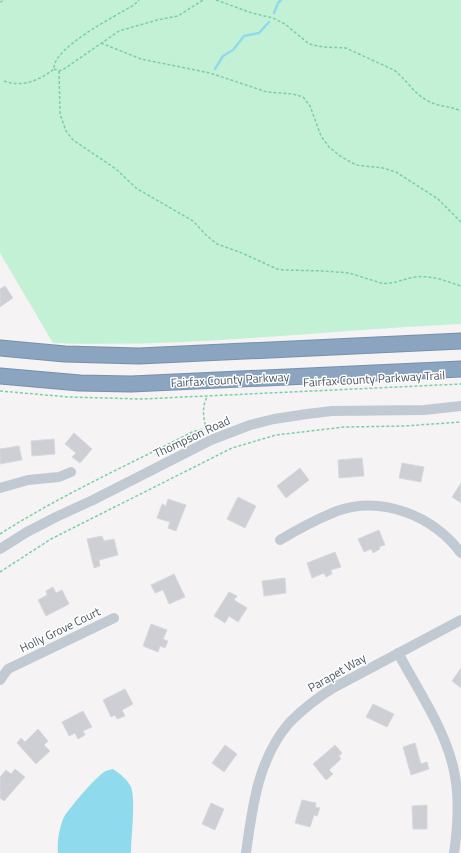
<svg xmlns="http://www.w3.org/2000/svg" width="461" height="853" font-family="'Titillium Web',sans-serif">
	<rect width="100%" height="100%" fill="#f5f3f3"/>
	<!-- green -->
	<path fill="#c3f1d5" d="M0,0H461V324C325,330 189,348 53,343L0,253Z"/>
	<!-- water -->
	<path fill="#90daee" d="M113,769C119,773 128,780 131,787C136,800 131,837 131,853H58C57,842 59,830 63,819C68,809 95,778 104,772C107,770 110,770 113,769Z"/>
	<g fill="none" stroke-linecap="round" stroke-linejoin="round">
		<!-- stream -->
		<g stroke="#90daee" stroke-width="2.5">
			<polyline points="274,13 278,3 281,0"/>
			<polyline points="215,69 223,56 233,50 244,36 259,33 269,22"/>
		</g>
	</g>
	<!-- building -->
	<g fill="#cdcfd5" stroke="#d7d9de">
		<polygon points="5,286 13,298 0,307 0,289"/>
		<polygon points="74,433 92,449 80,463 72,457 76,453 65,444"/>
		<polygon points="54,439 55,454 32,456 31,441"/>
		<polygon points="19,446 22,460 0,464 0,449"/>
		<polygon points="362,458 364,476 339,478 338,460"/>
		<polygon points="402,463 424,467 421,482 399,478"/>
		<polygon points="300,468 309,480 286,498 277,486"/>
		<polygon points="461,483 461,503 452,497"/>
		<polygon points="238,497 256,506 245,528 227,519"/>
		<polygon points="168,499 186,505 176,531 168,528 170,522 157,518 162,504 166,506"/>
		<polygon points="379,530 385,545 379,547 380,549 373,553 371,549 364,552 358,539"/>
		<polygon points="102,536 104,541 114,539 118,555 99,560 100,566 94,568 87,539"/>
		<polygon points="335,552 341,567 331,570 332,574 326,577 324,573 312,578 307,563"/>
		<polygon points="174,574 185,597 169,604 163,590 155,593 151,585"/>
		<polygon points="285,578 286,593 264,596 262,581"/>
		<polygon points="53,587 56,593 62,590 69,604 46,616 38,600 47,595 46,591"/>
		<polygon points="229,592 237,596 234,600 247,608 238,622 229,616 225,623 214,616"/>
		<polygon points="151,624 167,630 163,639 168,641 165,648 160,646 158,652 143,646"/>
		<polygon points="461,668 461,688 452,681"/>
		<polygon points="125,689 133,704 122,710 125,716 117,719 115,715 111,717 103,700"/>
		<polygon points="373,704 394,714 387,727 366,717"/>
		<polygon points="83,711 92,727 83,731 85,735 78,739 75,733 69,736 62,722"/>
		<polygon points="38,729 48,741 44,745 50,751 36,764 17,743 21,738 25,742"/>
		<polygon points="415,743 421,764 427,762 429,769 411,775 403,747"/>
		<polygon points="225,745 237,754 224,772 212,763"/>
		<polygon points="335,745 342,753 339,756 341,759 329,770 333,774 326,780 313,764"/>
		<polygon points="15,769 25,777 4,801 0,798 0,777 6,770 11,774"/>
		<polygon points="302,800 316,803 315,807 320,808 317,816 314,815 310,827 295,823"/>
		<polygon points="211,803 224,809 215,830 202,824"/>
		<polygon points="427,805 427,829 413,829 412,806"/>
	</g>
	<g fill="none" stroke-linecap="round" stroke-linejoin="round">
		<!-- highway casing -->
		<g stroke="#7690ad" stroke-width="17">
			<g id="highway">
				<polyline points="0,348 65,354 139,356 461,341"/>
				<polyline points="0,376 80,383 131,384 461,369"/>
			</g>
		</g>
		<!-- path -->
		<g stroke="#7ad0a6" stroke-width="1.5" stroke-dasharray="3 2" stroke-linecap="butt">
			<path d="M216,0L252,13L273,18L285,24L309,44L323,47L346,48L394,70C407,80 414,94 428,101C439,107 451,106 461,111"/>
			<polyline points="0,2 5,0"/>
			<polyline points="101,43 141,59 210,73 267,92 293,94 303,97 310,106 321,136 329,147 340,156 356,165 383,168 396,172 438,199 461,222"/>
			<polyline points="54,69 59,71 64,69 119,31 157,20 178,16 203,0"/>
			<path d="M59,71L60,114L66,131L73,140L116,169L136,188L193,221L206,235L217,244L242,253L277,269L284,270L324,271L349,273L381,283C392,285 403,279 415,277C431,275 446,281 461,286"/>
			<path d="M4,81C22,88 40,80 54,69C52,48 117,15 134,5L139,0"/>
			<polyline points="0,391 69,397 142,399 461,384"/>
			<path d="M0,534C61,495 128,465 192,432L206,428C203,416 202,407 207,397"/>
			<polyline points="0,572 51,539 232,448 276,435 344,427 404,426 461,422"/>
		</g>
		<!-- minor -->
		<g stroke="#c1cad2" stroke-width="10">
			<polyline points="0,488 28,480 59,477 71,472"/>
			<path d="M280,540C298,529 317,519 337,511C382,495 433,516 461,553"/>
			<polyline points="0,549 27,532 56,517 93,500 211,440 250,425 274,419 307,414 332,411 424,410 461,406"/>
			<path d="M398,653C418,690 446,731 454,771C460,798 458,826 454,853"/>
			<polyline points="0,680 8,669 114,618"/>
			<path d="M246,853C252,808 258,758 290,722C303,709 317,698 333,688L461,620"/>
		</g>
		<!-- highway -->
		<use href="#highway" stroke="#8ba5c1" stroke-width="15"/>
	</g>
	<g text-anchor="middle" stroke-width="3" stroke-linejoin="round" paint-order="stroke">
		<!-- street labels -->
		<g font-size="12" fill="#4a5661" stroke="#fff">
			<text transform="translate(374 379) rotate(-3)" y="4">Fairfax County Parkway Trail</text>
			<text transform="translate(230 380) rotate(-3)" y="4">Fairfax County Parkway</text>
			<text transform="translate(192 437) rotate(-25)" y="4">Thompson Road</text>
			<text transform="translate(60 630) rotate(-26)" y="4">Holly Grove Court</text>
			<text transform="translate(337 673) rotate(-30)" y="4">Parapet Way</text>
		</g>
	</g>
</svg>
